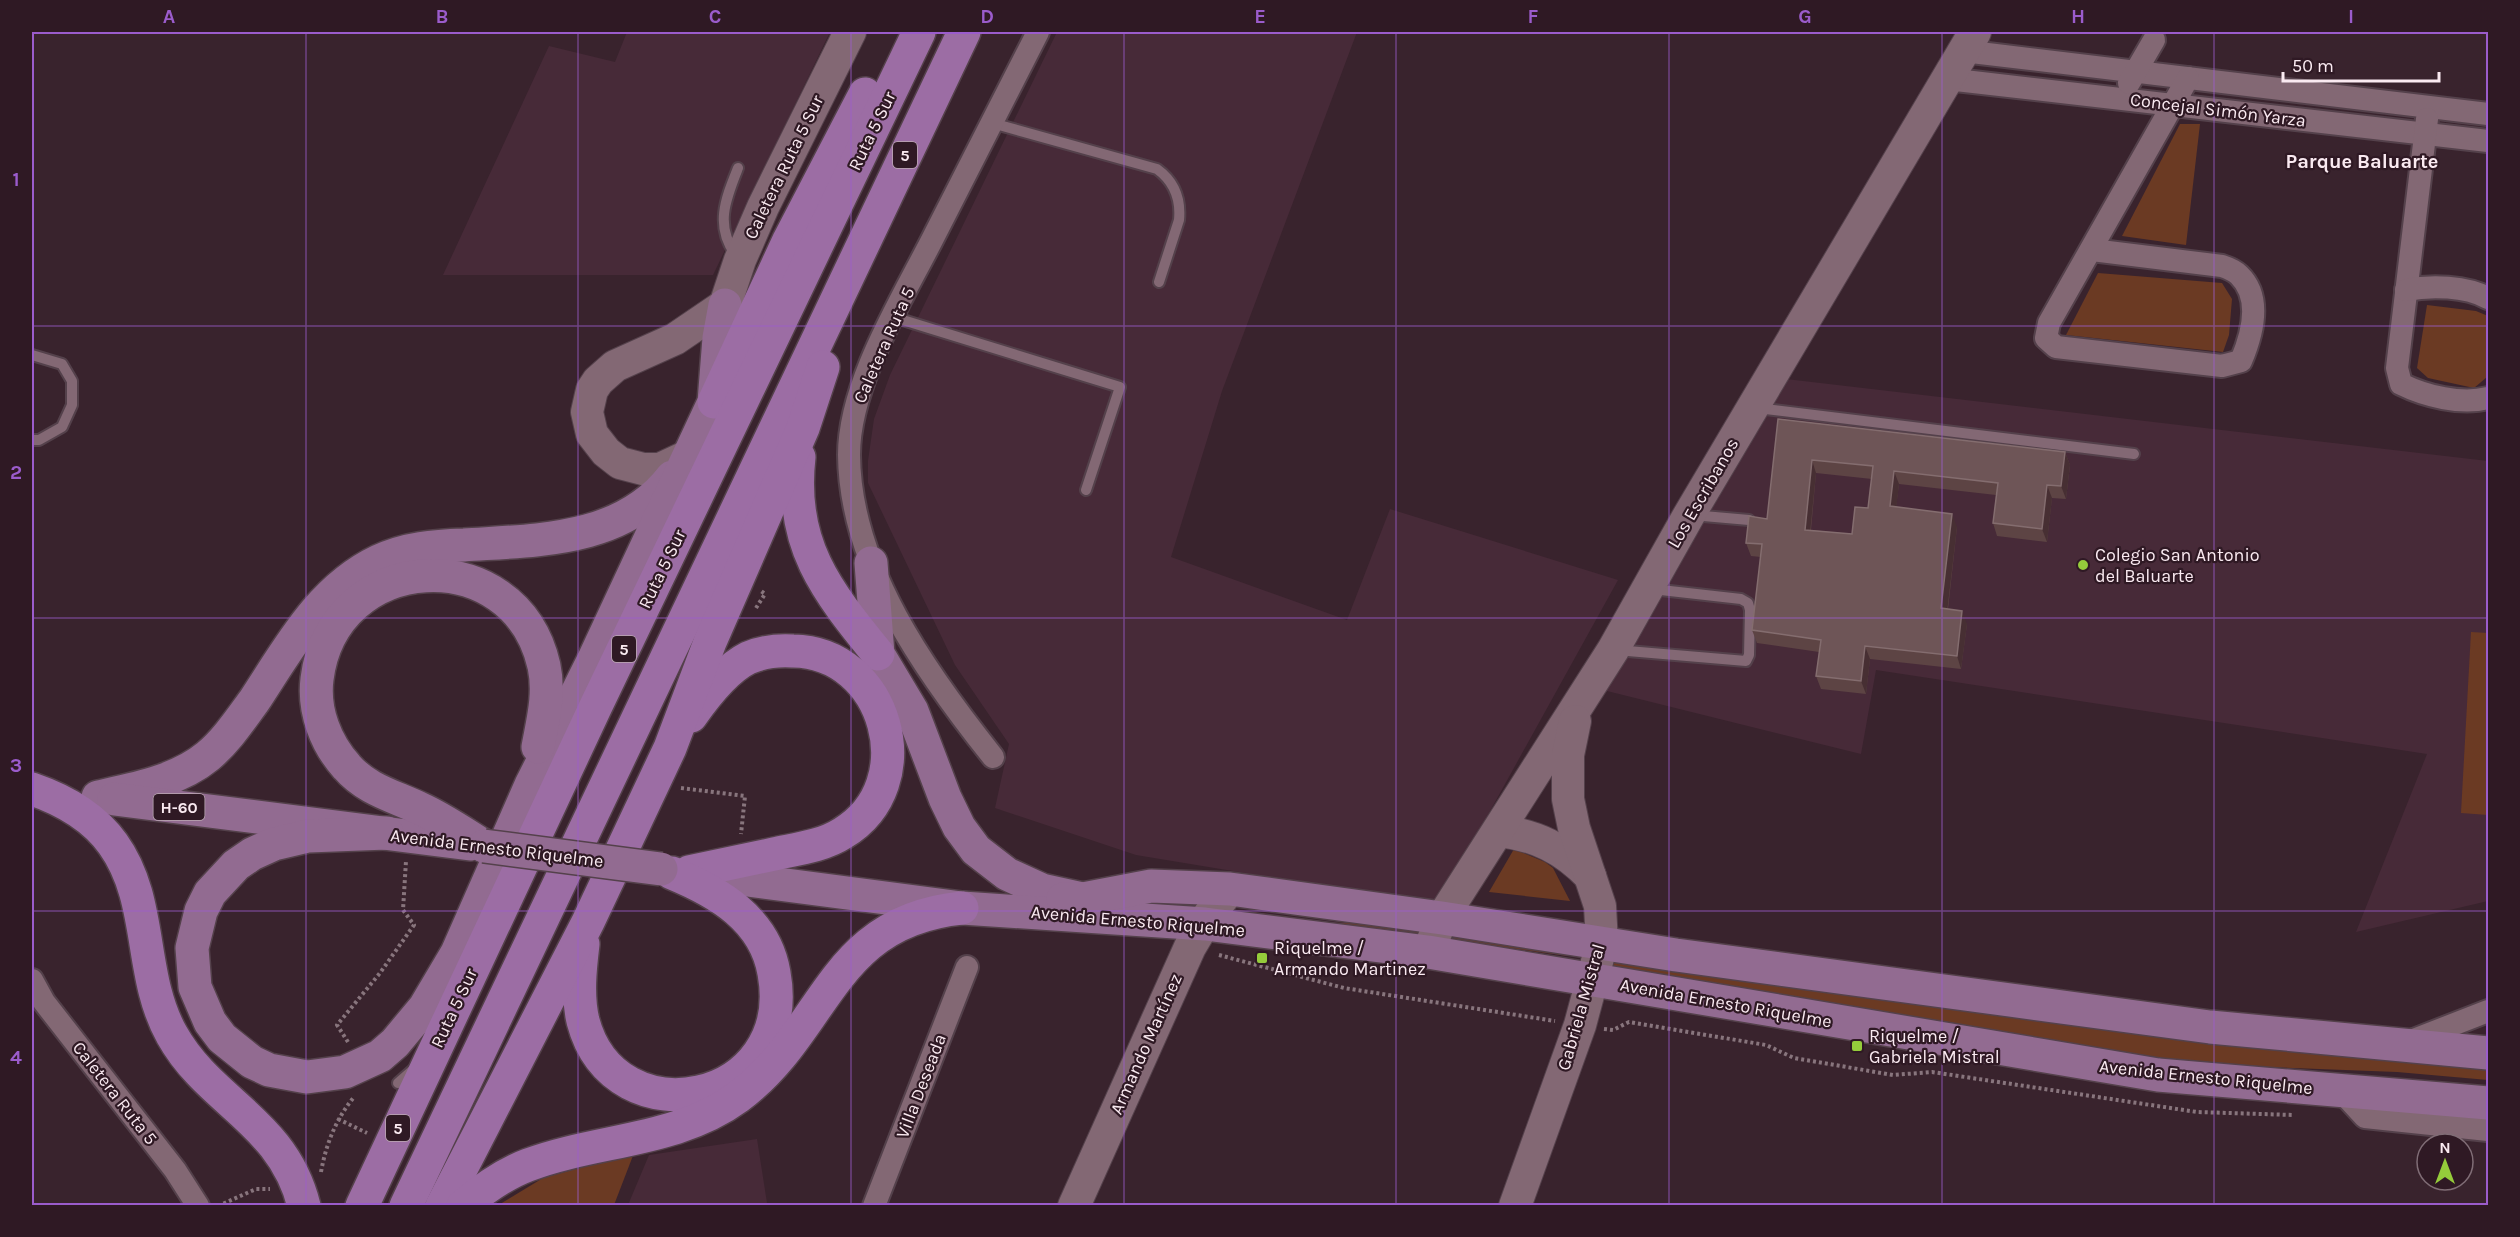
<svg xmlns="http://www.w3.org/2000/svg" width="2520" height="1237" font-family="Karla,sans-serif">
	<rect width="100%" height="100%" fill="#39232d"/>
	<!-- built -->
	<g fill="#472a38">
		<polygon points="627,32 830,32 713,275 443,275 549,46 615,62"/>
		<polygon points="1057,32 1357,32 1222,391 1171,557 1347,620 1390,509 1618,580 1438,905 1136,855 995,808 1009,744 955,665 868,483 868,461 874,419 890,375"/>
		<polygon points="1786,379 2488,461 2488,901 2356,932 2427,754 1876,670 1861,754 1603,690"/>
		<polygon points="757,1139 767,1203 772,1205 628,1205 649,1155"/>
	</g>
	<!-- green -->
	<g fill="#6b3a23">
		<polygon points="2180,124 2200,124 2186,245 2122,236"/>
		<polygon points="2098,273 2222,283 2232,299 2229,335 2223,352 2066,335"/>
		<polygon points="2427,305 2476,311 2488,316 2487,377 2474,388 2428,378 2417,368"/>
		<polygon points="2471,632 2488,633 2488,815 2461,813"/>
		<polygon points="1514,849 1545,862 1553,868 1570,901 1489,892"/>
		<polygon points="1238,910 1330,923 1378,922 1429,929 1427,935 1378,928 1331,929 1226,916"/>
		<polygon points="1456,934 1568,950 1568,956 1453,940"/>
		<polygon points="1609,958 2488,1063 2488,1080 2397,1072 2241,1066 2187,1062 1971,1032 1607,970"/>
		<polygon points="634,1153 614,1205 497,1206 543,1178"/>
	</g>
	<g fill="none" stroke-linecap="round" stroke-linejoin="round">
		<!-- lane casing -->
		<g stroke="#54414b" stroke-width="14">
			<g id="lane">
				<path d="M992,123L1157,169C1175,182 1181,199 1179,220L1159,282"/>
				<path d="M736,255C714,226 726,198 738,168"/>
				<polyline points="893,317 1120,387 1086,490"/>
				<polyline points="32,355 62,364 72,381 72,405 62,427 39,440 32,440"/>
				<polyline points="1757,408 2134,454"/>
				<polyline points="1692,515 1749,520"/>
				<polyline points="1616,650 1746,661 1749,655 1750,610 1748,603 1741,599 1652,589"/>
				<polyline points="398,1083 414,1069"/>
			</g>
		</g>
		<!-- street casing -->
		<g stroke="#54414b" stroke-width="26">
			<g id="street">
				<polyline points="1963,51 2488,114"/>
				<polyline points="1947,79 2488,141"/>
				<polyline points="2129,83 2154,40"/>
				<path d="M2427,119L2397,368L2401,384C2425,396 2461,405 2488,398"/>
				<path d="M2092,250L2222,266C2228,268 2235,271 2239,275C2263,298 2252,335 2241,361L2222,366L2056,347L2046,338L2049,323L2188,78"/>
				<path d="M2406,290C2431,285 2466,286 2488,298"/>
				<path d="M993,757C926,673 850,567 849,455C849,384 901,301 933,238C968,169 1003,100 1038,32"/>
				<polyline points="32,980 44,1002 175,1170 198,1206"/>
				<polyline points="2406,1043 2488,1011"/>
				<polyline points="2342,1092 2365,1117 2488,1130"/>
				<polyline points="874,1206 967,967"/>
			</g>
		</g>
		<!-- secondary casing -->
		<g stroke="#54414b" stroke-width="34">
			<g id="secondary">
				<polyline points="690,455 660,469 643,469 620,463 606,452 592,434 587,412 592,390 598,381 615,366 675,339 725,305 740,260 763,207 850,32"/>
				<path d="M1499,831C1536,835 1564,849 1590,876"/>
				<polyline points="1428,952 1442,918 1613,650 1689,515 1975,32"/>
				<polyline points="1074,1206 1190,947 1209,915 1230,889"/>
				<polyline points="1515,1206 1580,1025 1602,943 1600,906 1574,828 1568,799 1568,755 1575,721"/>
			</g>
		</g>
		<!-- primary casing -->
		<g stroke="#54414b" stroke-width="36">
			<g id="primary">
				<polyline points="871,563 878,654 912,711 945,798 959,827 976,850 1007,874 1042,890 1083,899"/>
				<path d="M98,797C134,789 178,781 208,756C226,741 240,720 254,701C289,648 320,589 379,561C406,548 435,546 464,545C537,540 622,542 672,477"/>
				<polyline points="114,799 470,844"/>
				<polyline points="387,833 308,836 274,844 252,854 236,865 210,893 201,911 192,948 195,987 210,1022 222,1038 252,1062 269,1070 307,1077 345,1072 380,1056 395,1043 425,1007 457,953 531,785 593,661 714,402 719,338 725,305"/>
				<path d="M484,846C463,833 443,819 421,809C394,796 367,790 347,767C326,744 313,711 317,679C333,549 515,538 544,666C550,694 543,720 538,747"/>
				<polyline points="694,873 962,908 1205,924 1428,952 2158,1075 2488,1103"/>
				<polyline points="1063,899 1083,899 1151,886 1230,889 1442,918 1676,955 2210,1027 2488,1053"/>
			</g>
		</g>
		<!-- highway casing -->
		<g stroke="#54414b" stroke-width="36">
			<g id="highway">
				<polyline points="714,402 789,240 865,94"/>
				<path d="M799,457C789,544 826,590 878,654"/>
				<path d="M32,789C64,800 93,816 113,844C154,901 138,975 172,1035C210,1103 283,1121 304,1206"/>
				<path d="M689,872C718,866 746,860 774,854C797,849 823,846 843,833C924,784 887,652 793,651C778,650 762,652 748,658C726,669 705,696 691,716"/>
				<path d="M583,944C580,969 577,996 583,1021C615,1142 798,1105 774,973C765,919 718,892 672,873"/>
				<polyline points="362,1206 595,708 919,32"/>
				<polyline points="406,1206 964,32"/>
				<polyline points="442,1206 588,922 670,748 710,642 803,428 823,367"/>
				<path d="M463,1206C483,1189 504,1174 528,1165C597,1139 677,1142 738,1097C828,1030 829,921 962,908"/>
			</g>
		</g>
		<!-- path -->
		<g stroke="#88757d" stroke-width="4" stroke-dasharray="3 3" stroke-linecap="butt">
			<polyline points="756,608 765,594 761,591"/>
			<polyline points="681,788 745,796 741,834"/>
			<polyline points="1219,955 1344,988 1555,1021"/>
			<polyline points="1604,1029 1613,1030 1629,1022 1766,1045 1794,1058 1893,1075 1932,1072 2197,1112 2293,1115"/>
			<polyline points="348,1042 337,1025 380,973 414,925 403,910 406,861"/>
			<polyline points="338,1119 367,1133"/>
			<path d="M321,1172C326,1144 336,1119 354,1097"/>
			<polyline points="218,1206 256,1189 270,1189"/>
		</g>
		<!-- lane -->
		<use href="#lane" stroke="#836874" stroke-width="10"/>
		<!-- street -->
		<use href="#street" stroke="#836874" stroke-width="22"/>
		<!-- secondary -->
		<use href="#secondary" stroke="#836874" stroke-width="32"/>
		<!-- primary -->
		<use href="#primary" stroke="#926b91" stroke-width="33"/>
		<!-- highway -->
		<use href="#highway" stroke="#9c6da4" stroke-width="33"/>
		<!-- primary-bridge casing -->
		<g stroke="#54414b" stroke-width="36" stroke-linecap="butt">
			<polyline id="primary-bridge" points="484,846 661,869"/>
		</g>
		<!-- primary-bridge -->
		<use href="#primary-bridge" stroke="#926b91" stroke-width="33"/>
	</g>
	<!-- wall -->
	<path fill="#5d4444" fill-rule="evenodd" d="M1778,419L2065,452L2070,465L2066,499L2052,498L2047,542L1997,536L1993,523L1996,495L1899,484L1896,507L1957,527L1948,609L1967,624L1961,669L1870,659L1866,694L1821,689L1816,676L1819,652L1757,643L1752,630L1761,557L1751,556L1746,543L1767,519ZM1816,473L1872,479L1868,508L1852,534L1811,530Z"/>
	<!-- shaded-wall -->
	<g fill="#472f33">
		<polygon points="2065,452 2070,465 2066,499 2061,486"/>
		<polygon points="1812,460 1816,473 1809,543 1805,530"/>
		<polygon points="1894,471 1899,484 1895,519 1890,506"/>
		<polygon points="2047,485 2052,498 2047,542 2042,529"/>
		<polygon points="1952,514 1957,527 1946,621 1941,608"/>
		<polygon points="1962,611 1967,624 1961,669 1957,656"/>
		<polygon points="1865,646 1870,659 1866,694 1861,681"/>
	</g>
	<!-- building -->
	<path fill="#6e5557" stroke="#846d6f" stroke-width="1.5" fill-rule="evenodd" d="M1778,419L2065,452L2061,486L2047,485L2042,529L1993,523L1998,483L1894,471L1890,506L1952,514L1941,608L1962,611L1957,656L1865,646L1861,681L1816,676L1821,640L1752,630L1762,544L1746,543L1749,516L1767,519ZM1812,460L1873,466L1868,508L1855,507L1852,534L1805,530Z"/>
	<!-- grid -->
	<path fill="none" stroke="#9b5ccc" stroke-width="1.5" stroke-opacity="0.55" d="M306,32V1206M578,32V1206M851,32V1206M1124,32V1206M1396,32V1206M1669,32V1206M1942,32V1206M2214,32V1206M32,326H2488M32,618H2488M32,911H2488"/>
	<!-- markers -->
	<g fill="#95cc3b" stroke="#2f1924" stroke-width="2">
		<circle cx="2083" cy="565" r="6"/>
		<rect x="1256" y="952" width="12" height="12" rx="3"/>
		<rect x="1851" y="1040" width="12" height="12" rx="3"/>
	</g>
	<g text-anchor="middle" stroke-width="4.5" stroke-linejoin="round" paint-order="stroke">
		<!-- shield labels -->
		<g fill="#2f1924" stroke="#bdabb4" stroke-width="1.5">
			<rect x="893" y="142" width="24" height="26" rx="4.5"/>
			<rect x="612" y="636" width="24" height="26" rx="4.5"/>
			<rect x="153.5" y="794" width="51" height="26" rx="4.5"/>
			<rect x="386" y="1115" width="24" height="26" rx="4.5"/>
		</g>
		<g font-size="16" font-weight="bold" fill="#faeaf1">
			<text x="905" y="161">5</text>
			<text x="624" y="655">5</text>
			<text x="179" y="813">H-60</text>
			<text x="398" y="1134">5</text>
		</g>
		<!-- street labels -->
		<g font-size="18" fill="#faeaf1" stroke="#2f1924">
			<text transform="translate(2218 110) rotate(7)" y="6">Concejal Simón Yarza</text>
			<text transform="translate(872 131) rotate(-64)" y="6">Ruta 5 Sur</text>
			<text transform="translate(784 167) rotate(-64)" y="6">Caletera Ruta 5 Sur</text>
			<text transform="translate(884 345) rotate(-66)" y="6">Caletera Ruta 5</text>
			<text transform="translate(1703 493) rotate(-60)" y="6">Los Escribanos</text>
			<text transform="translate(662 569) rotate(-64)" y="6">Ruta 5 Sur</text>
			<text transform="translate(497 848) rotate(7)" y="6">Avenida Ernesto Riquelme</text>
			<text transform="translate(1138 921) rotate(5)" y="6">Avenida Ernesto Riquelme</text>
			<text transform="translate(1726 1003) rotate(10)" y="6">Avenida Ernesto Riquelme</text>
			<text transform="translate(1581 1007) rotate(-74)" y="6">Gabriela Mistral</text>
			<text transform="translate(454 1008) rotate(-65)" y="6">Ruta 5 Sur</text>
			<text transform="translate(1146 1044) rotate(-66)" y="6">Armando Martínez</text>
			<text transform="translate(2206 1077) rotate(6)" y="6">Avenida Ernesto Riquelme</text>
			<text transform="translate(921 1086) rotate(-69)" y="6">Villa Deseada</text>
			<text transform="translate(115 1093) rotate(52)" y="6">Caletera Ruta 5</text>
		</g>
		<!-- poi labels -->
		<g font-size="18" fill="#faeaf1" stroke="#2f1924" text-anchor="start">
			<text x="2095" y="561">Colegio San Antonio<tspan x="2095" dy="21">del Baluarte</tspan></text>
			<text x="1274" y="954">Riquelme /<tspan x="1274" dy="21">Armando Martinez</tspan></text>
			<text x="1869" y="1042">Riquelme /<tspan x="1869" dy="21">Gabriela Mistral</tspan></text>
		</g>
		<!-- neighbourhood labels -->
		<g font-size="20" font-weight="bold" fill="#faeaf1" stroke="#2f1924">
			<text x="2362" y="168">Parque Baluarte</text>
		</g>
	</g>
	<!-- border -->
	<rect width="2520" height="1237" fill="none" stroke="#2f1924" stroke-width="66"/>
	<!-- north arrow -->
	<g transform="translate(2445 1162)"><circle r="28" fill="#2f1924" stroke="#806d76" stroke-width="1.5"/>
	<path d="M0-4.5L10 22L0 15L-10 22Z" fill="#95cc3b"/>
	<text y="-9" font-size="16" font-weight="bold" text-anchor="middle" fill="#faeaf1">N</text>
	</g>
	<!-- scale -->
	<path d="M2283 72v9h156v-9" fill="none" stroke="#faeaf1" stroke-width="3"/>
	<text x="2292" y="72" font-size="18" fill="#faeaf1" stroke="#2f1924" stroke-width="4.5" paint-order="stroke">50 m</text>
	<rect x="33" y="33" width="2454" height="1171" fill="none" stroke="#9b5ccc" stroke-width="2"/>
	<g font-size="20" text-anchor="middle" font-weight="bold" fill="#9b5ccc">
		<text x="169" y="23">A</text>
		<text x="442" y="23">B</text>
		<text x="715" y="23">C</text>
		<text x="987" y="23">D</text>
		<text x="1260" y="23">E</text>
		<text x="1533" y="23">F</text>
		<text x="1805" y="23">G</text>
		<text x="2078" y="23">H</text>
		<text x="2351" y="23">I</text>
		<text x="16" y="186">1</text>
		<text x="16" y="479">2</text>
		<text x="16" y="772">3</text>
		<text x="16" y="1064">4</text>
	</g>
</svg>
